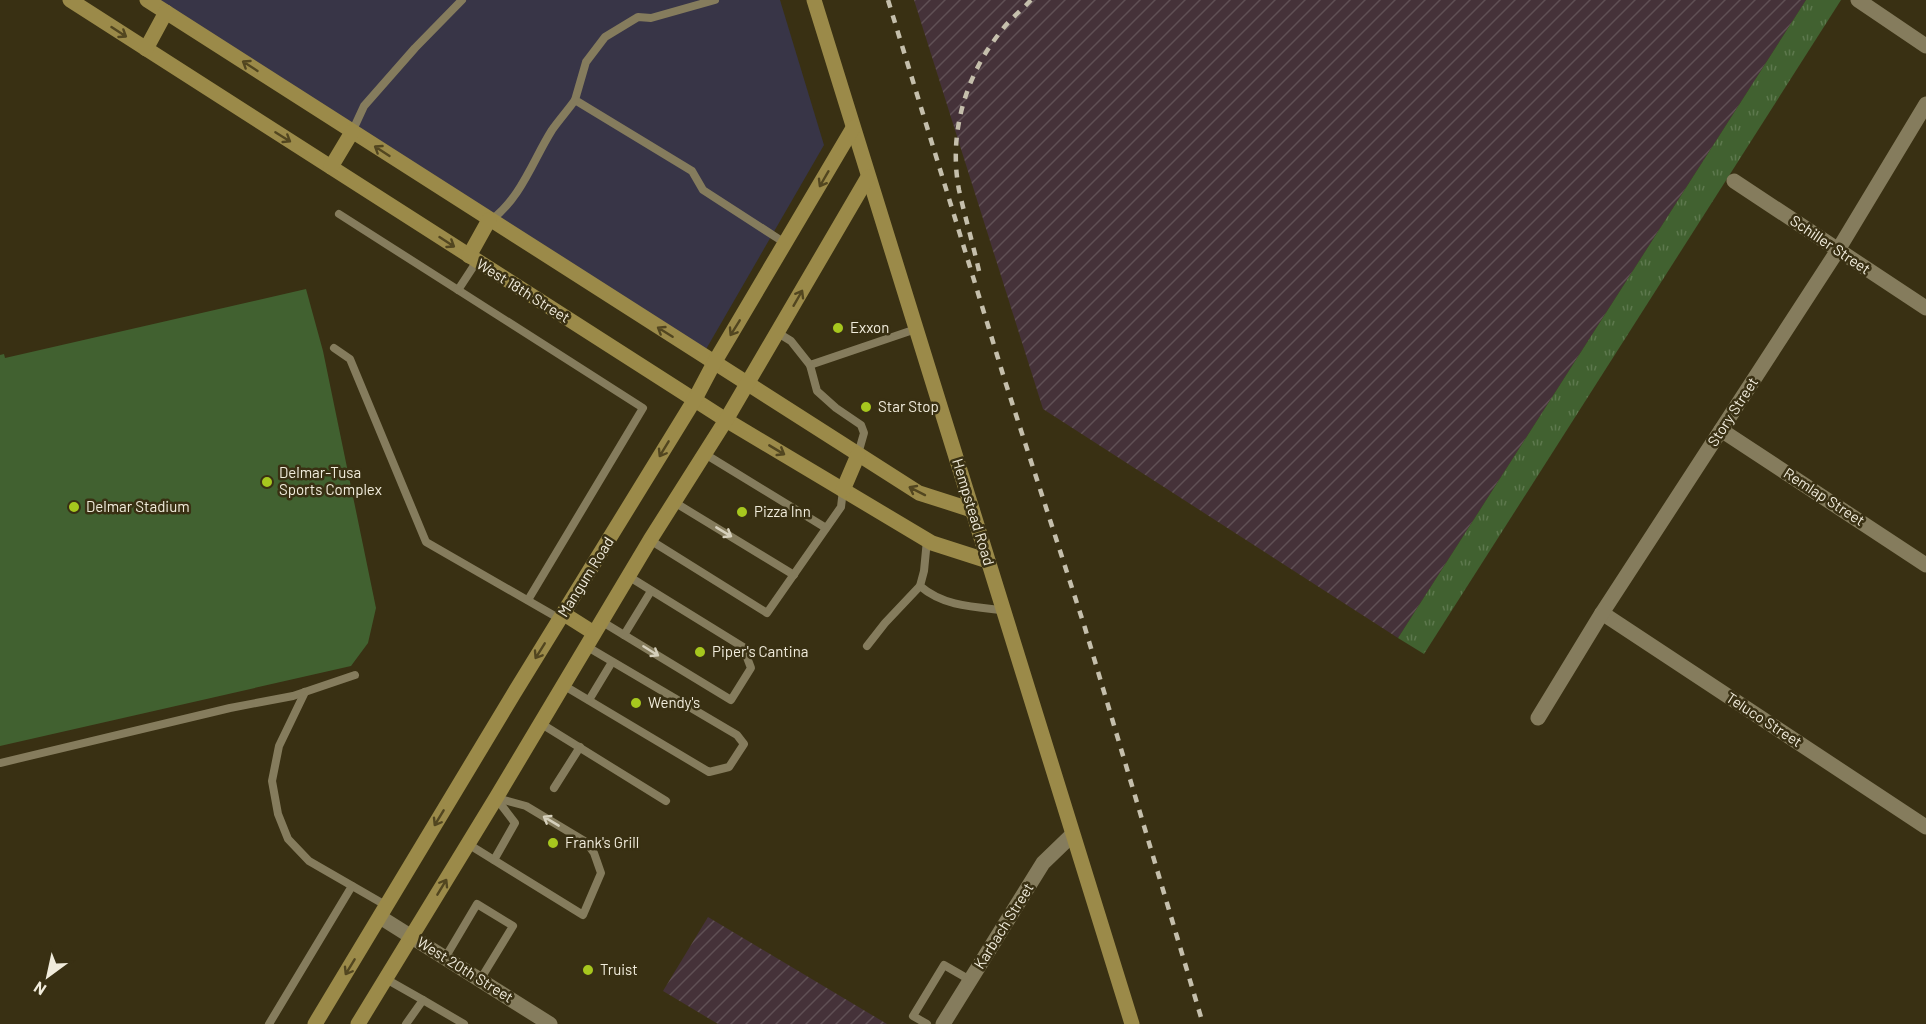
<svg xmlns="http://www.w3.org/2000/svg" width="1926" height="1024" font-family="Barlow,sans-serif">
	<defs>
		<pattern id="industrial-furrows" width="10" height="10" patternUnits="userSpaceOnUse" patternTransform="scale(1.5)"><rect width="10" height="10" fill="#453239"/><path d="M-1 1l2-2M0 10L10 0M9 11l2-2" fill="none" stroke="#605055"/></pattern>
		<pattern id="grass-tufts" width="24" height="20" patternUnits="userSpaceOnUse" patternTransform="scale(1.5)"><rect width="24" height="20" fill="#416130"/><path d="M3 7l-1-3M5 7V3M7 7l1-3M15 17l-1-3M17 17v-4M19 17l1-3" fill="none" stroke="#5d784d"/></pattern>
	</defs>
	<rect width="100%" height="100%" fill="#393013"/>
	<!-- commercial -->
	<polygon fill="#383547" points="159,0 780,0 824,145 705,351"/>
	<!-- industrial -->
	<g fill="url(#industrial-furrows)">
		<polygon points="914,0 1806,0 1398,638 1043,409"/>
		<polygon points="708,917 887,1024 718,1024 663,991"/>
	</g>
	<!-- grass -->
	<polygon fill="url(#grass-tufts)" points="1806,0 1841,0 1424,654 1398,638"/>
	<!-- garden -->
	<polygon fill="#416130" points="306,289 323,351 376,608 368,643 351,666 0,746 0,355 4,354 5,358"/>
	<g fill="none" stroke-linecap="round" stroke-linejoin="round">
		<!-- service -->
		<g stroke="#857c5d" stroke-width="8">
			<polyline points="715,0 651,18 638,17 605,37 586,62 575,100 692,171 703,190 785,243"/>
			<polyline points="352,132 364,106 415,48 462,0"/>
			<polyline points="339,214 643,408 528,600"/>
			<path d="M491,220C521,198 533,160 552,130C559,120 568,110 575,100"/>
			<polyline points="458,290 477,261"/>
			<polyline points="778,333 791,341 810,365 916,329"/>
			<polyline points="334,348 350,359 426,542 560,619"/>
			<polyline points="810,365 817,391 836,408 861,425 864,433 858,454"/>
			<polyline points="705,454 826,528"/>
			<polyline points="674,502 794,575"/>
			<polyline points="650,540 767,613 841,507 843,490"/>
			<path d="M927,540L924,571L920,586C943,606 973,607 1002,610"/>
			<polyline points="601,621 731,700 751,668 743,647 628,576"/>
			<polyline points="624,635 651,591"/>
			<polyline points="867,646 885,623 920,586"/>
			<polyline points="563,685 709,772 729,767 744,744 737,735 586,646"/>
			<polyline points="305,692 279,746 272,781 278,814 288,839 309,861 387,906"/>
			<polyline points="589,700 612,662"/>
			<polyline points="540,723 666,801"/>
			<polyline points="0,763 230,708 293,696 355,675"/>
			<polyline points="554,788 580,747"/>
			<polyline points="468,844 583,915 601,873 594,853 586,842 526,806 496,798"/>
			<polyline points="494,860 515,823 496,798"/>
			<polyline points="445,958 477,904 513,926 480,980"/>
			<polyline points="386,979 423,1000 406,1024"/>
			<polyline points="423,1000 464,1024"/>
			<polyline points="269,1024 352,886"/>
			<polyline points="927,1024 913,1016 944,965 970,980"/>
		</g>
		<!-- minor -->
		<g stroke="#857c5d" stroke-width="15">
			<polyline points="1858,0 1926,46"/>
			<polyline points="1734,181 1926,308"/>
			<polyline points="1721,430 1926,565"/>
			<polyline points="1602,613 1926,827"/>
			<polyline points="1538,718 1602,613 1838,250 1926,104"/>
			<polyline points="380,917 550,1024"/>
			<polyline points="943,1024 1043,863 1072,835"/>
		</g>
		<!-- secondary -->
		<g stroke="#9b8a49" stroke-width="15">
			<polyline points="70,0 726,420 932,543 988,561"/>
			<polyline points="147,0 919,493 972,510"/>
			<polyline points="814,0 1132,1024"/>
			<polyline points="146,49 166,12"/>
			<polyline points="331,167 352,132"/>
			<polyline points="469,256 489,220"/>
			<polyline points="843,490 858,455"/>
			<polyline points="564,614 594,633"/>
			<polyline points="315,1024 513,695 695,399 714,363 853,128"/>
			<polyline points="358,1024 496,798 650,540 726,420 868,177"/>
		</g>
		<!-- rail -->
		<g stroke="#c5bfac" stroke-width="4.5" stroke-dasharray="8 8" stroke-linecap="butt">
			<polyline points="888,0 1005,381 1085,628 1203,1024"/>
			<path d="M979,271C973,244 965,217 959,190C948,133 966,74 1002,30C1010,19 1022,10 1031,0"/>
		</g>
	</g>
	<!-- one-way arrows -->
	<defs><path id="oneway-shaft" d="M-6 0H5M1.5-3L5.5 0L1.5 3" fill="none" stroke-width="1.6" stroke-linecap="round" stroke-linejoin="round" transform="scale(1.5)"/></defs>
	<g stroke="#524620">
		<use href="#oneway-shaft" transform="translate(119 32) rotate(33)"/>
		<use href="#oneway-shaft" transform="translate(250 66) rotate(-147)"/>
		<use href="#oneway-shaft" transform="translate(283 137) rotate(32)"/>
		<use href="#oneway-shaft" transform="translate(382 151) rotate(-147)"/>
		<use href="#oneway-shaft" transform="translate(824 179) rotate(120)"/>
		<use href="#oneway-shaft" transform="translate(447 242) rotate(33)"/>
		<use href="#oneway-shaft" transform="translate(798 298) rotate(-60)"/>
		<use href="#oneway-shaft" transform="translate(735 328) rotate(122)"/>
		<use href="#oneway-shaft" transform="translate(665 332) rotate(-148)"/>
		<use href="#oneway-shaft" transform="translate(664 449) rotate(121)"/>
		<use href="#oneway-shaft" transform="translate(777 450) rotate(31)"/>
		<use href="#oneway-shaft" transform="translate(917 491) rotate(-153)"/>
		<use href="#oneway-shaft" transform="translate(540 651) rotate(122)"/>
		<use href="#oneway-shaft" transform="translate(439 818) rotate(121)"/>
		<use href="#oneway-shaft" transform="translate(442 887) rotate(-59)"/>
		<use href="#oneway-shaft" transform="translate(350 967) rotate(121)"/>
	</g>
	<g stroke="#d6d0bc">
		<use href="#oneway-shaft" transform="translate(724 532) rotate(31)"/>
		<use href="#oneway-shaft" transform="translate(651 651) rotate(32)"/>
		<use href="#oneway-shaft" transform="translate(551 821) rotate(-149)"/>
	</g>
	<!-- markers -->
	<g fill="#a7c71e" stroke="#393013" stroke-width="2">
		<circle cx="838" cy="328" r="6"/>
		<circle cx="866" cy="407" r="6"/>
		<circle cx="267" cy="482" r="6"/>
		<circle cx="74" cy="507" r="6"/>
		<circle cx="742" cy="512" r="6"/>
		<circle cx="700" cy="652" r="6"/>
		<circle cx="636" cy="703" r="6"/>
		<circle cx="553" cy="843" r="6"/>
		<circle cx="588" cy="970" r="6"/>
	</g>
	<g text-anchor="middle" stroke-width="5" stroke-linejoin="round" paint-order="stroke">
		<!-- street labels -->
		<g font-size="15" fill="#f1ecdc" stroke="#393013">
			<text transform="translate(1830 245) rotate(34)" y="5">Schiller Street</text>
			<text transform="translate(523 291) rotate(32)" y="5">West 18th Street</text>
			<text transform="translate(1733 412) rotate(-57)" y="5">Story Street</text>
			<text transform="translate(1824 497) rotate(33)" y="5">Remlap Street</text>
			<text transform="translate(973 512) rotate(73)" y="5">Hempstead Road</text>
			<text transform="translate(586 577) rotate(-58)" y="5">Mangum Road</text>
			<text transform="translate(1764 720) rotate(33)" y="5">Teluco Street</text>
			<text transform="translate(1004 926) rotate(-58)" y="5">Karbach Street</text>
			<text transform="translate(465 970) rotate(32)" y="5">West 20th Street</text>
		</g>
		<!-- poi labels -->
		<g font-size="15" fill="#f1ecdc" stroke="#393013" text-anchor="start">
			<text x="850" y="333">Exxon</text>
			<text x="878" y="412">Star Stop</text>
			<text x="279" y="478">Delmar-Tusa<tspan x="279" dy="17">Sports Complex</tspan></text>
			<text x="86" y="512">Delmar Stadium</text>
			<text x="754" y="517">Pizza Inn</text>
			<text x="712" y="657">Piper's Cantina</text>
			<text x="648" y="708">Wendy's</text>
			<text x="565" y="848">Frank's Grill</text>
			<text x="600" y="975">Truist</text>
		</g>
	</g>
	<!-- north arrow -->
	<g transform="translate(48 976) rotate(213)" stroke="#393013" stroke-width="4.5" paint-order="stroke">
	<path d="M0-4.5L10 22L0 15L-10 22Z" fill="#f1ecdc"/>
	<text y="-9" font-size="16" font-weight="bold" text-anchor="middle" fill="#f1ecdc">N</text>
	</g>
</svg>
